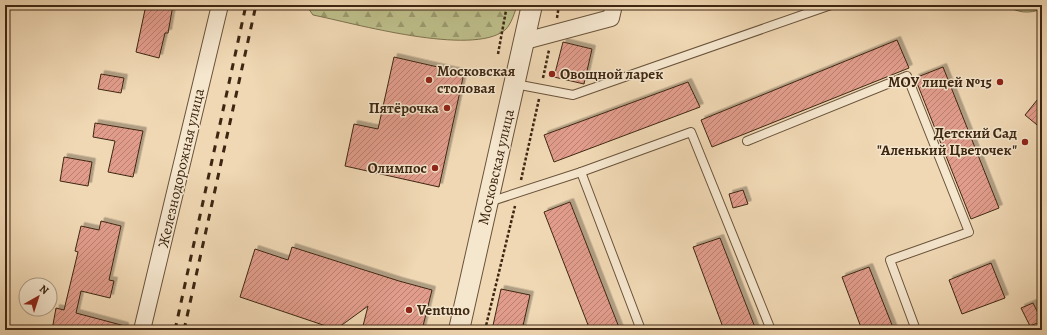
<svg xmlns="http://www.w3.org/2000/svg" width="1047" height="335" font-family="Alegreya,serif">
	<defs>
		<pattern id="forest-firs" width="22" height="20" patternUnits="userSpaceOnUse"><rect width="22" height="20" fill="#bdbe8a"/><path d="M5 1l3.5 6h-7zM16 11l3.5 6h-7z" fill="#9b9a6f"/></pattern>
		<pattern id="building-hatch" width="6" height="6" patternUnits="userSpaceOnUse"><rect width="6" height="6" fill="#e19c8b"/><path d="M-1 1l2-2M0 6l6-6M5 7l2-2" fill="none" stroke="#b87f70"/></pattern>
		<filter id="shadow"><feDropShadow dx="3.5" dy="-3.5" stdDeviation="0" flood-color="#0004"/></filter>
	</defs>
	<rect width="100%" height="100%" fill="#f0d8b4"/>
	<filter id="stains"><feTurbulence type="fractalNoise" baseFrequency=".005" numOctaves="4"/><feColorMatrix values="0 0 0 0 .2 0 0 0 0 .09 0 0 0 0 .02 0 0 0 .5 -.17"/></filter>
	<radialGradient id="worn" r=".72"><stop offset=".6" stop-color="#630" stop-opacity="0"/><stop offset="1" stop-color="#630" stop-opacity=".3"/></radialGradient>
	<!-- green -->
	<path fill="#bdbe8a" stroke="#7e724e" d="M1006,5H1042V9C1029,14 1017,13 1006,5Z"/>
	<!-- forest -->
	<path fill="url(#forest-firs)" stroke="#7e724e" d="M306,5H517C515,12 511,25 505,30C472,57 353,23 313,15Z"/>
	<!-- building -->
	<g fill="url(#building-hatch)" stroke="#3e2712" filter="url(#shadow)">
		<polygon points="146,5 173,5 168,33 165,33 159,58 136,52"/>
		<polygon points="897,40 909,68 712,147 701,120"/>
		<polygon points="563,42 592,49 584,84 554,77"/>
		<polygon points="394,57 464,73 439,187 345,166 354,124 378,129"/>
		<polygon points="943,67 999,208 971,219 915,78"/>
		<polygon points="101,74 124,78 121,93 98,89"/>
		<polygon points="688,82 700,107 554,162 544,135"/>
		<polygon points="1042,94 1042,129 1025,115"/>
		<polygon points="95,123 143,131 133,177 108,172 115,141 93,137"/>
		<polygon points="64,157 92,162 88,186 60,181"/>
		<polygon points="743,190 748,204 733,208 729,194"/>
		<polygon points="570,202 620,330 590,330 544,212"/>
		<polygon points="101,221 121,226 109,280 114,281 110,298 81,291 76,313 125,326 125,330 52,330 56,308 64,310 78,252 75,251 81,226 99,230"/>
		<polygon points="720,238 756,330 724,330 693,247"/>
		<polygon points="292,247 399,281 432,290 422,330 362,330 368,306 335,330 325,330 326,326 240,297 255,249 288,260"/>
		<polygon points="991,263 1005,298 962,314 949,280"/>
		<polygon points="869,267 894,330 862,330 842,277"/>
		<polygon points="501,289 530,295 522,330 492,330"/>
		<polygon points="1033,303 1042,321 1030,326 1021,308"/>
	</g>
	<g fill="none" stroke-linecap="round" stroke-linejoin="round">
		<!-- service casing -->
		<g stroke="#6a533a" stroke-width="10">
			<g id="service">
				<polyline points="515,84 573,95 831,5"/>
				<polyline points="747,141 907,76 969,232 890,260 916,330"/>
				<polyline points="581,172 641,330"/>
				<polyline points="489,202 581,172 691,132 771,330"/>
			</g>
		</g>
		<!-- minor casing -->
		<g stroke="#6a533a" stroke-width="18">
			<g id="minor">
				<polyline points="525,41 611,18 614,5"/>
				<polyline points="142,330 220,5"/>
			</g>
		</g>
		<!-- tertiary casing -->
		<g stroke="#6a533a" stroke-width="22">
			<polyline id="tertiary" points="459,330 532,5"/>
		</g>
		<!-- path -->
		<g stroke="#3e2712" stroke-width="2.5" stroke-dasharray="3 2" stroke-linecap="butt">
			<polyline points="557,18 559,5"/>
			<polyline points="498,54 507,5"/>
			<polyline points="543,78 549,50"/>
			<polyline points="521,180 539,99"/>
			<polyline points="485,330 515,206"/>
		</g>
		<!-- service -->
		<use href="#service" stroke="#f5e6ce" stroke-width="8"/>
		<!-- minor -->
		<use href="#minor" stroke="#f5e6ce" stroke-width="16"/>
		<!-- tertiary -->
		<use href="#tertiary" stroke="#f5e6ce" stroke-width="20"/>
		<!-- rail -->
		<g stroke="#3e2712" stroke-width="3" stroke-dasharray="7 7" stroke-linecap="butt">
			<polyline points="175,330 246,5"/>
			<polyline points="184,330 256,5"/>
		</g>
	</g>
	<!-- markers -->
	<g fill="#8f2418" stroke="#f5e6ce" stroke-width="1.5">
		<circle cx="552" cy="74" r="4"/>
		<circle cx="429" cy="80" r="4"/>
		<circle cx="1000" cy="82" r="4"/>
		<circle cx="447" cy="108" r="4"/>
		<circle cx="1025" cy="142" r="4"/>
		<circle cx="435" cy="168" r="4"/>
		<circle cx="409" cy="310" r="4"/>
	</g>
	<g text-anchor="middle" stroke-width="3" stroke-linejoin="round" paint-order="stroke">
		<!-- poi labels -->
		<g font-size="15" font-weight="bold" fill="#3e2712" stroke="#f5e6ce" text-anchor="end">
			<text x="437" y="76" text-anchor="start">Московская<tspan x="437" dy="17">столовая</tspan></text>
			<text x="560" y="79" text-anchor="start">Овощной ларек</text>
			<text x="992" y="87">МОУ лицей №15</text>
			<text x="439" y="113">Пятёрочка</text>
			<text x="1017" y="138">Детский Сад<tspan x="1017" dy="17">"Аленький Цветочек"</tspan></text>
			<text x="427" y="173">Олимпос</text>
			<text x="417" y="315" text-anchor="start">Ventuno</text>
		</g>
		<!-- street labels -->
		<g font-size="15" fill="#3e2712" stroke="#f5e6ce">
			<text transform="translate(496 167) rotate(-77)" y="5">Московская улица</text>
			<text transform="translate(181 168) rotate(-77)" y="5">Железнодорожная улица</text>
		</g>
	</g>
	<!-- margin -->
	<rect width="1047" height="335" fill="none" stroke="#f0d8b4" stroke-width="20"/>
	<rect x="6" y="6" width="1035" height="323" fill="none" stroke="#3e2712" stroke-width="2"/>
	<rect x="10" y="10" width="1027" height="315" fill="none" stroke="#3e2712"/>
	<!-- north arrow -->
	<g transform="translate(38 297) rotate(39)"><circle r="19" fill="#f5e6ce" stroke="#ac9a83"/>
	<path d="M0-3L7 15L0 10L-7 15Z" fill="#8f2418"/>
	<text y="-6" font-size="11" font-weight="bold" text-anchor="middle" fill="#3e2712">N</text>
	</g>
	<rect width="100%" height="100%" filter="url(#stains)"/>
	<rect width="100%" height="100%" fill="url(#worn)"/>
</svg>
